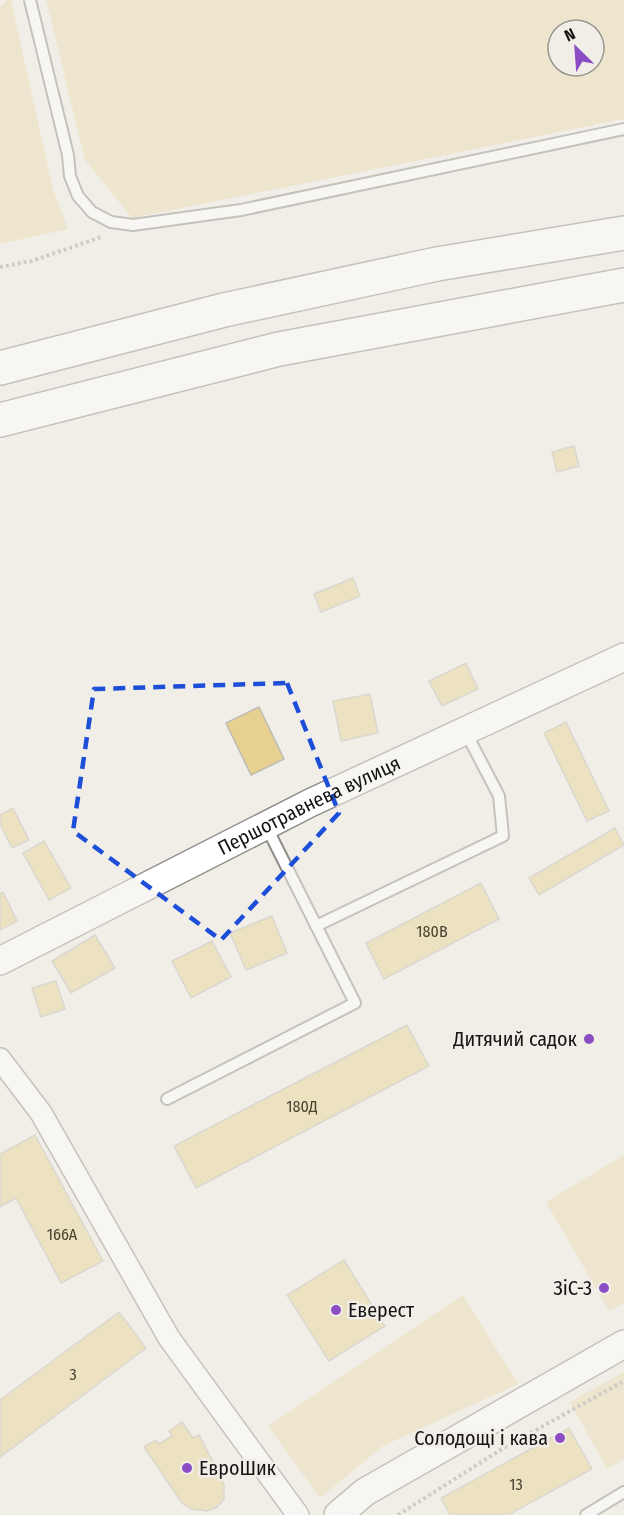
<svg xmlns="http://www.w3.org/2000/svg" width="624" height="1515" font-family="'Fira Sans Condensed',sans-serif">
	<rect width="100%" height="100%" fill="#f1eee8"/>
	<!-- green -->
	<g fill="#e8d9af" fill-rule="evenodd">
		<polygon points="7,0 11,0 53,189 68,229 0,244 0,7"/>
		<path d="M46,0H624V119L132,218L85,160ZM558,30H594V66H558Z"/>
		<polygon points="624,1155 624,1303 609,1311 546,1202"/>
		<polygon points="463,1295 518,1384 383,1446 320,1498 268,1426"/>
		<polygon points="624,1372 624,1459 607,1469 570,1402"/>
	</g>
	<!-- building -->
	<g fill="#e7d191" stroke="#bdbbb4" stroke-width="1.5">
		<polygon points="574,446 579,466 557,472 552,452"/>
		<polygon points="353,578 360,596 321,612 314,594"/>
		<polygon points="466,663 478,689 442,706 429,681"/>
		<polygon points="370,694 378,733 341,741 333,701"/>
		<polygon points="259,707 284,759 251,775 226,723"/>
		<polygon points="566,722 609,811 587,821 544,733"/>
		<polygon points="13,808 29,840 12,848 0,824 0,815"/>
		<polygon points="615,828 624,845 539,895 529,878"/>
		<polygon points="44,841 71,888 49,900 23,853"/>
		<polygon points="481,883 499,919 384,979 366,943"/>
		<polygon points="3,892 17,921 0,930 0,894"/>
		<polygon points="272,916 287,953 246,970 230,933"/>
		<polygon points="95,935 115,968 71,993 52,961"/>
		<polygon points="212,941 231,977 191,998 172,961"/>
		<polygon points="56,981 65,1009 41,1017 32,988"/>
		<polygon points="407,1025 429,1066 196,1188 174,1146"/>
		<polygon points="35,1135 103,1261 61,1283 16,1198 0,1207 0,1154"/>
		<polygon points="344,1260 385,1326 329,1361 287,1295"/>
		<polygon points="119,1312 146,1348 0,1457 0,1400"/>
		<polygon points="182,1422 193,1438 199,1435 224,1484 224,1499 217,1507 207,1511 191,1509 182,1503 144,1447 156,1440 159,1444 172,1436 169,1431"/>
		<polygon points="569,1428 592,1469 508,1515 450,1515 441,1498"/>
	</g>
	<g fill="none" stroke-linecap="round" stroke-linejoin="round">
		<!-- service casing -->
		<g stroke="#8f8d87" stroke-width="14">
			<g id="service">
				<polyline points="30,0 68,155 70,176 78,196 92,212 111,222 133,225 241,210 624,129"/>
				<polyline points="316,926 503,836 499,796 465,731"/>
				<polyline points="167,1099 355,1003 266,826"/>
				<polyline points="586,1515 624,1492"/>
			</g>
		</g>
		<!-- minor casing -->
		<g stroke="#8f8d87" stroke-width="24">
			<polyline id="minor" points="0,1059 41,1113 169,1338 298,1515"/>
		</g>
		<!-- tertiary casing -->
		<g stroke="#8f8d87" stroke-width="30">
			<g id="tertiary">
				<path id="s1" d="M0,961L310,803L624,657"/>
				<polyline points="338,1515 365,1492 624,1344"/>
			</g>
		</g>
		<!-- trunk casing -->
		<g stroke="#8f8d87" stroke-width="36">
			<g id="trunk">
				<polyline points="0,368 224,310 437,264 624,233"/>
				<polyline points="0,420 279,349 624,285"/>
			</g>
		</g>
		<!-- path -->
		<g stroke="#a6a39f" stroke-width="4" stroke-dasharray="3 3" stroke-linecap="butt">
			<polyline points="0,267 32,261 101,237"/>
			<polyline points="398,1515 502,1449 624,1381"/>
		</g>
		<!-- service -->
		<use href="#service" stroke="#fff" stroke-width="10"/>
		<!-- minor -->
		<use href="#minor" stroke="#fff" stroke-width="21"/>
		<!-- tertiary -->
		<use href="#tertiary" stroke="#fff" stroke-width="27"/>
		<!-- trunk -->
		<use href="#trunk" stroke="#fff" stroke-width="33"/>
	</g>
	<!-- marked area -->
	<path d="M0 0H624V1515H0ZM287,683L339,813L221,940L73,831L94,689Z" fill="#f1eee8" fill-opacity=".55" fill-rule="evenodd"/>
	<path fill="none" stroke="#1d4ed8" stroke-width="4.5" stroke-dasharray="12 8" stroke-linejoin="round" d="M287,683L339,813L221,940L73,831L94,689Z"/>
	<!-- markers -->
	<g fill="#8a4dc3" stroke="#f1eee8" stroke-width="2">
		<circle cx="589" cy="1039" r="6"/>
		<circle cx="604" cy="1288" r="6"/>
		<circle cx="336" cy="1310" r="6"/>
		<circle cx="560" cy="1438" r="6"/>
		<circle cx="187" cy="1468" r="6"/>
	</g>
	<g text-anchor="middle" stroke-width="5" stroke-linejoin="round" paint-order="stroke">
		<!-- number labels -->
		<g font-size="16" fill="#4a4332">
			<text x="432" y="937">180В</text>
			<text x="302" y="1112">180Д</text>
			<text x="62" y="1240">166А</text>
			<text x="73" y="1380">3</text>
			<text x="516" y="1490">13</text>
		</g>
		<!-- street labels -->
		<g font-size="20" fill="#151412" stroke="#f1eee8">
			<text dy="7" stroke="none"><textPath href="#s1" startOffset="346">Першотравнева вулиця</textPath></text>
		</g>
		<!-- poi labels -->
		<g font-size="20" fill="#151412" stroke="#f1eee8" text-anchor="end">
			<text x="577" y="1046">Дитячий садок</text>
			<text x="592" y="1295">ЗіС-3</text>
			<text x="348" y="1317" text-anchor="start">Еверест</text>
			<text x="548" y="1445">Солодощі і кава</text>
			<text x="199" y="1475" text-anchor="start">ЕвроШик</text>
		</g>
	</g>
	<!-- north arrow -->
	<g transform="translate(576 48) rotate(335)"><circle r="28" fill="#f1eee8" stroke="#999792" stroke-width="1.5"/>
	<path d="M0-4.5L10 22L0 15L-10 22Z" fill="#8a4dc3"/>
	<text y="-9" font-size="16" font-weight="bold" text-anchor="middle" fill="#151412">N</text>
	</g>
</svg>
